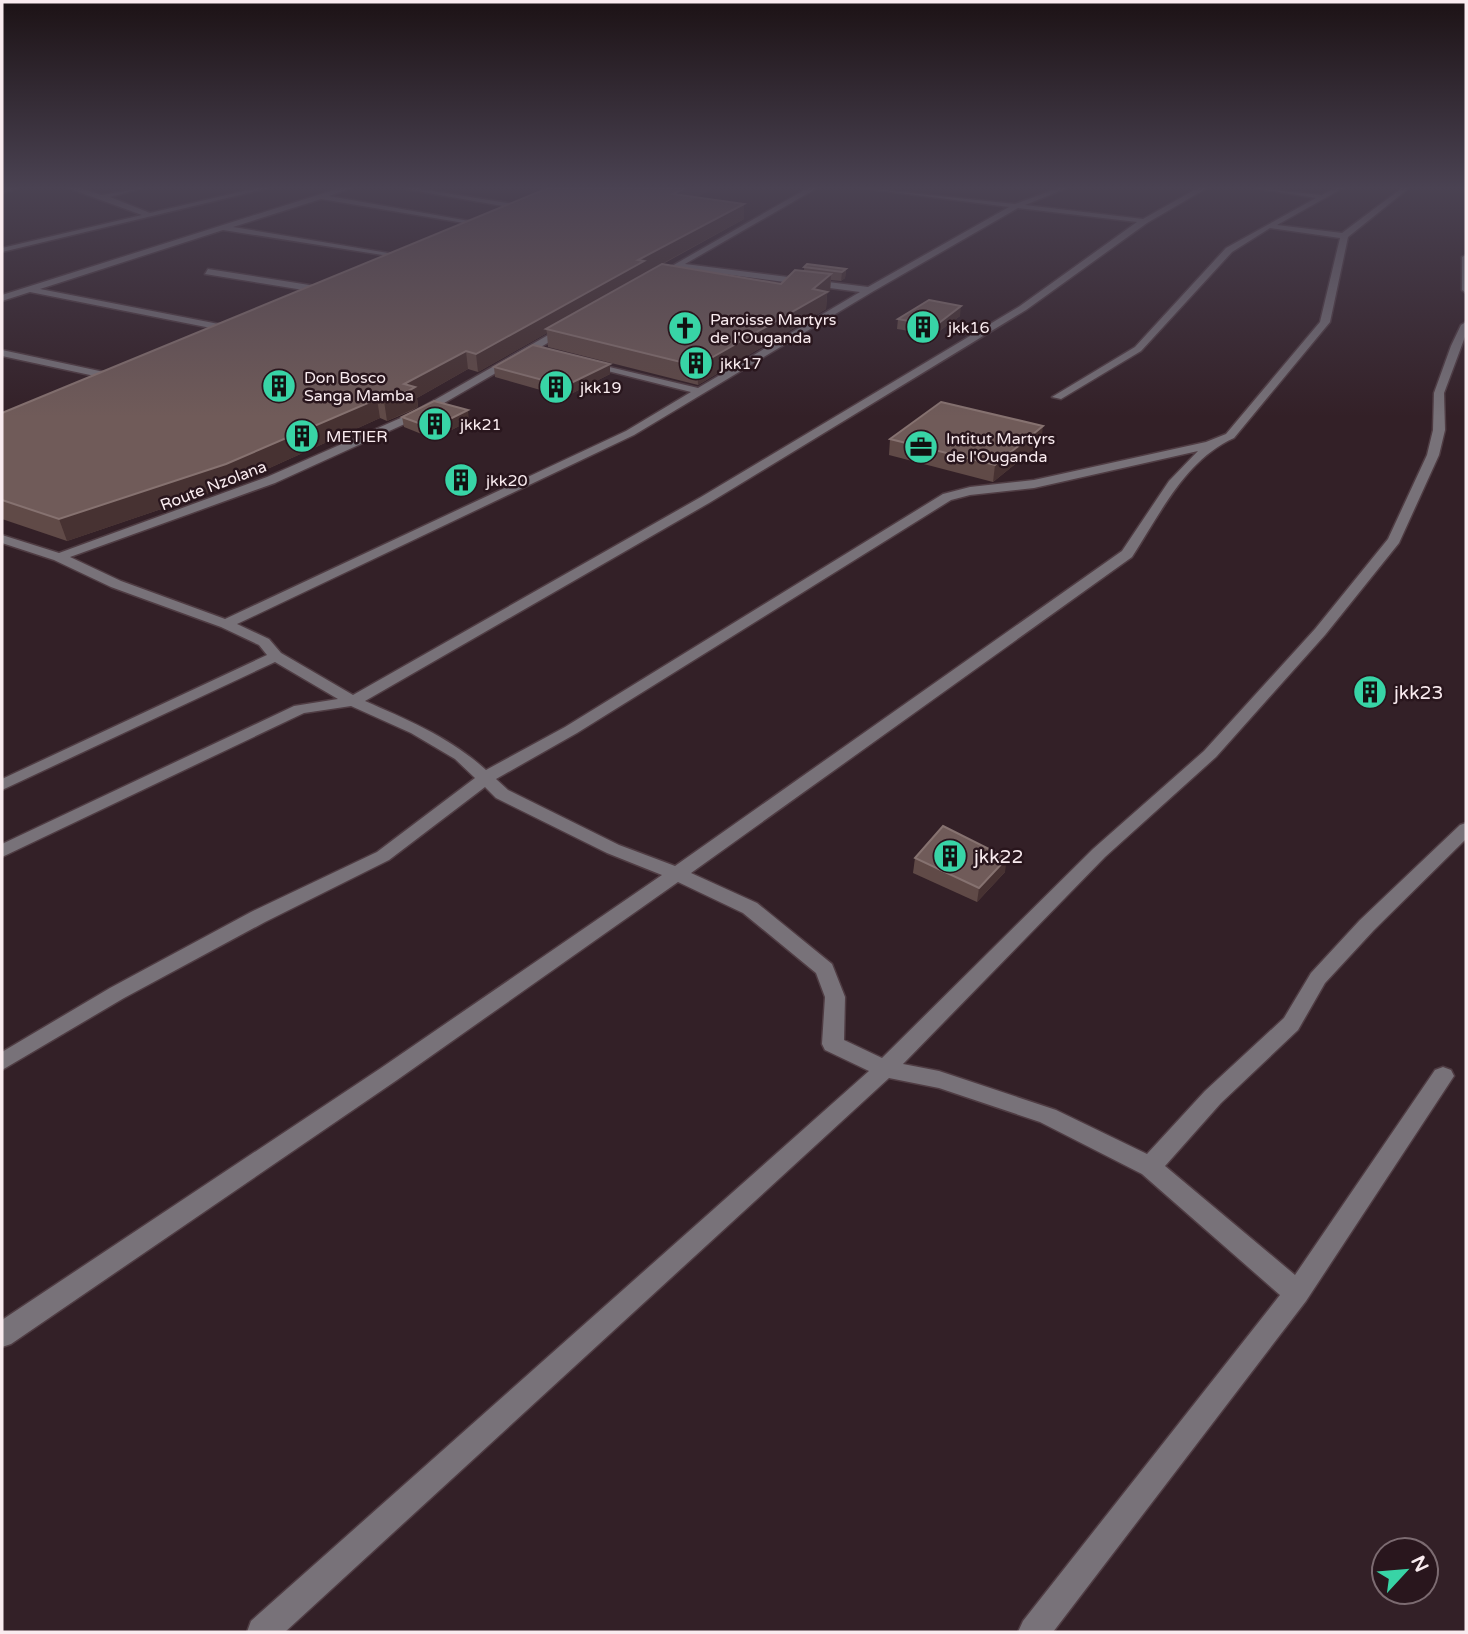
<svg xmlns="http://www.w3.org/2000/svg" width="1468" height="1634" font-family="'Varela Round',sans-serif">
	<rect width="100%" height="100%" fill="#332027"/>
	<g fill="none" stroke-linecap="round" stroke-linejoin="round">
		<!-- minor casing -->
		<g stroke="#4f3c43" stroke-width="3">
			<g id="minor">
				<polygon points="18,188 16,189 2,193 2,189"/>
				<polygon points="68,188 79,188 102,195 143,188 110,197 150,213 256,188 269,188 2,252 2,248 142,215"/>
				<polygon points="340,188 351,188 329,196 486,224 482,226 321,199 233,227 412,257 408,259 223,230 40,289 234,327 236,329 231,332 30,292 2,301 2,295"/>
				<polygon points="415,188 520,205 524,207 520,209 405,189"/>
				<path d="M808,188H817L685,264L868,287L1009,207L862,188L1015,204L1058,188H1067L1025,205L1143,219L1198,188H1207L1147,223L1026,310L709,503L365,701C408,720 451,738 486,770L565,727L943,494L970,487L1034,480L1206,442L1226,434L1320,322L1340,238L1270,228L1232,252L1141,351L1061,399L1052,397L1135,347L1226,248L1316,198L1254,188L1322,195L1335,188H1343L1277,225L1342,233L1402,188H1409L1348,237L1330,322L1234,438C1185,460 1160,514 1132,557L691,873L757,903L832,964L845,997L844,1040L882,1058L1093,849L1204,751L1315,629L1388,539L1427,455L1433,430L1434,393L1451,346L1461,325L1466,322V334L1444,393L1445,430L1439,455L1399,543L1325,635L1216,757L1105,857L903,1064L939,1071L1056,1110L1147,1154L1205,1091L1284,1018L1311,973L1360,920L1460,825L1466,823V839L1374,930L1325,983L1298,1030L1221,1103L1165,1166L1295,1275L1435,1070L1443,1067L1451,1070L1454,1076L1306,1301L1053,1632H1018L1023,1621L1280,1295L1142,1174L1040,1122L939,1088L889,1078L285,1632H247L251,1621L869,1071L825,1050L822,1044L825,997L816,973L743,913L678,882L397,1080L11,1344L2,1347V1320L381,1068L662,875L607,853L496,798L485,787L389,860L265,922L124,998L2,1070V1052L110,988L251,912L377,852L475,778L455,759L411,733L351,706L304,713L2,857V844L294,706L338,699L275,662L2,790V779L267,655L259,645L221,627L111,587L54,560L2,543V535L59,553L267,477L412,413L564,326H570V330L420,417L275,483L70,557L121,581L225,619L626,431L691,392L584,365V361L698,388L860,292L678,268L658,280L651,278ZM1018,208L1137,222L1020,306L701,497L353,695L281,653L269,639L237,624L634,435L872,292ZM1198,451L1169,481L1122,551L675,866L619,845L508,790L496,779L577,733L951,500L970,495L1034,488Z"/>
				<polygon points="1466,255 1466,293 1462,290 1462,257"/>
				<polygon points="208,269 322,287 326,290 322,293 205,274"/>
				<polygon points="2,350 118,375 123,378 118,381 2,356"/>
			</g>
		</g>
		<!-- minor -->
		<use href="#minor" fill="#787279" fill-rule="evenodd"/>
	</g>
	<!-- wall -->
	<g fill="#604a47">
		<polygon points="548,188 714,188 696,197 744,219 645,274 781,284 804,271 804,267 846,269 845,278 841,281 831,280 830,291 827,294 826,309 698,385 548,347 547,333 478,372 468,369 417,398 418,407 411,411 387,421 380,418 232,485 67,541 2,519 2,413"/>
		<polygon points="960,316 934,335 897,329 898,319"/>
		<polygon points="610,364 610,374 565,397 495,377 494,367"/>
		<polygon points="402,417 469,421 434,439 404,427"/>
		<polygon points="890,439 1041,443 993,482 889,455"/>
		<polygon points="915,858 1005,872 977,902 913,873"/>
	</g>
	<!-- shaded-wall -->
	<g fill="#473232">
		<polygon points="685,188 714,188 673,209 673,194"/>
		<polygon points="744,204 744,219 645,273 645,278 546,329 547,333 478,372 476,354 638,260"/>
		<polygon points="846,269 845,278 841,281 842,272"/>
		<polygon points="831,274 830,291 827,294 826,309 698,385 697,366 813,289"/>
		<polygon points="961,306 960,316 934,335 935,326"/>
		<polygon points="466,351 468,369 417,398 418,407 387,421 384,401 404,384"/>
		<polygon points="610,364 610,374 565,397 565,386"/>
		<polygon points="377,399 380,418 232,485 67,541 59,519"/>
		<polygon points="468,410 469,421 434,439 432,428"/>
		<polygon points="1043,426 1041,443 993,482 995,465"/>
		<polygon points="1007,858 1005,872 977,902 979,888"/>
	</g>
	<!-- building -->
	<g fill="#705b59" stroke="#867270" stroke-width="2">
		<polygon points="548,188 685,188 673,194 744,204 638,260 644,261 476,354 466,351 404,384 415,387 408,391 384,401 377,399 226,464 59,519 2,500 2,413"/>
		<polygon points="662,264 781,284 795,270 831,274 813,289 827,292 697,366 546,329"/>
		<polygon points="807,264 846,269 842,272 804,267"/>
		<polygon points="929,300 961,306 935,326 898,319"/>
		<polygon points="533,345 610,364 565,386 494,367"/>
		<polygon points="434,401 468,410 432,428 402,417"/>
		<polygon points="941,402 1043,426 995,465 890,439"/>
		<polygon points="943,826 1007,858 979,888 915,858"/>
	</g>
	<!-- sky -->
	<linearGradient id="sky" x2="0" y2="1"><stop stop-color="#1c1215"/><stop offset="0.45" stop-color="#4a4252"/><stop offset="1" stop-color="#4a4252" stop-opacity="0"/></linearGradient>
	<rect width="1468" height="417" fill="url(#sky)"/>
	<!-- icons -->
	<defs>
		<g id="building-disc" transform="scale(1.75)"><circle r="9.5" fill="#38d4a6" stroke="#29161d"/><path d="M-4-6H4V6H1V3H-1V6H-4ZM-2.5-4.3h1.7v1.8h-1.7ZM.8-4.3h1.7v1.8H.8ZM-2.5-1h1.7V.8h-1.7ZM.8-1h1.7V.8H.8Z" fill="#111"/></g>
		<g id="church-disc" transform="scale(1.75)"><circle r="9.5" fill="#38d4a6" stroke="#29161d"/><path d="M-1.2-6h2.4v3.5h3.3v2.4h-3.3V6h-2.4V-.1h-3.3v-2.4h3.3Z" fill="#111"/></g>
		<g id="office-disc" transform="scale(1.75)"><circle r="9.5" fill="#38d4a6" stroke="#29161d"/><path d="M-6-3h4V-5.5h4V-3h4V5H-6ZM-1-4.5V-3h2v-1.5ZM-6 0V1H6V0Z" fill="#111"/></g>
	</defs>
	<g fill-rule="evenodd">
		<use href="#building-disc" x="923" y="327"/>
		<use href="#church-disc" x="685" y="328"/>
		<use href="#building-disc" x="696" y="363"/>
		<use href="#building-disc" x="279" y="386"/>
		<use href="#building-disc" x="556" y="387"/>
		<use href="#building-disc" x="435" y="424"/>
		<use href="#building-disc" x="302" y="436"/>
		<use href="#office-disc" x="921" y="447"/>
		<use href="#building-disc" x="461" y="480"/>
		<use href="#building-disc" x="1370" y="692"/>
		<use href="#building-disc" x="950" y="856"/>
	</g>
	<g text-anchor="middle" stroke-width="5" stroke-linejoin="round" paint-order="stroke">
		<!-- far-poi labels -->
		<g font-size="16" fill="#f9ebef" stroke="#29161d" text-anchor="start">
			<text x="710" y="325">Paroisse Martyrs<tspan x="710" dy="18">de l'Ouganda</tspan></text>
			<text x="948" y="333">jkk16</text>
			<text x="720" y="369">jkk17</text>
			<text x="304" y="383">Don Bosco<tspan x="304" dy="18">Sanga Mamba</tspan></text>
			<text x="580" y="393">jkk19</text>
			<text x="460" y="430">jkk21</text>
			<text x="326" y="442">METIER</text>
			<text x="946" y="444">Intitut Martyrs<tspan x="946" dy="18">de l'Ouganda</tspan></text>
			<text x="486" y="486">jkk20</text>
		</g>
		<!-- far-street labels -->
		<g font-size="16" fill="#f9ebef" stroke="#29161d">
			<text transform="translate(213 485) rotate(-21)" y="6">Route Nzolana</text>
		</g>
		<!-- poi labels -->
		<g font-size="19" fill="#f9ebef" stroke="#29161d" text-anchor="start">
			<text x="1394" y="699">jkk23</text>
			<text x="974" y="863">jkk22</text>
		</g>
	</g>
	<!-- border -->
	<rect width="1468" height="1634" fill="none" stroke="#f9ebef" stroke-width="7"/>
	<!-- north arrow -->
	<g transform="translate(1405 1571) rotate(64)"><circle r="33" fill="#29161d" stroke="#7c6b71" stroke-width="2"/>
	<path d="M0-5L12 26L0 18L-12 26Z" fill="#38d4a6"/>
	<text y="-10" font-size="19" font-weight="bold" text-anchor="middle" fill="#f9ebef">N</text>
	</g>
</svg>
